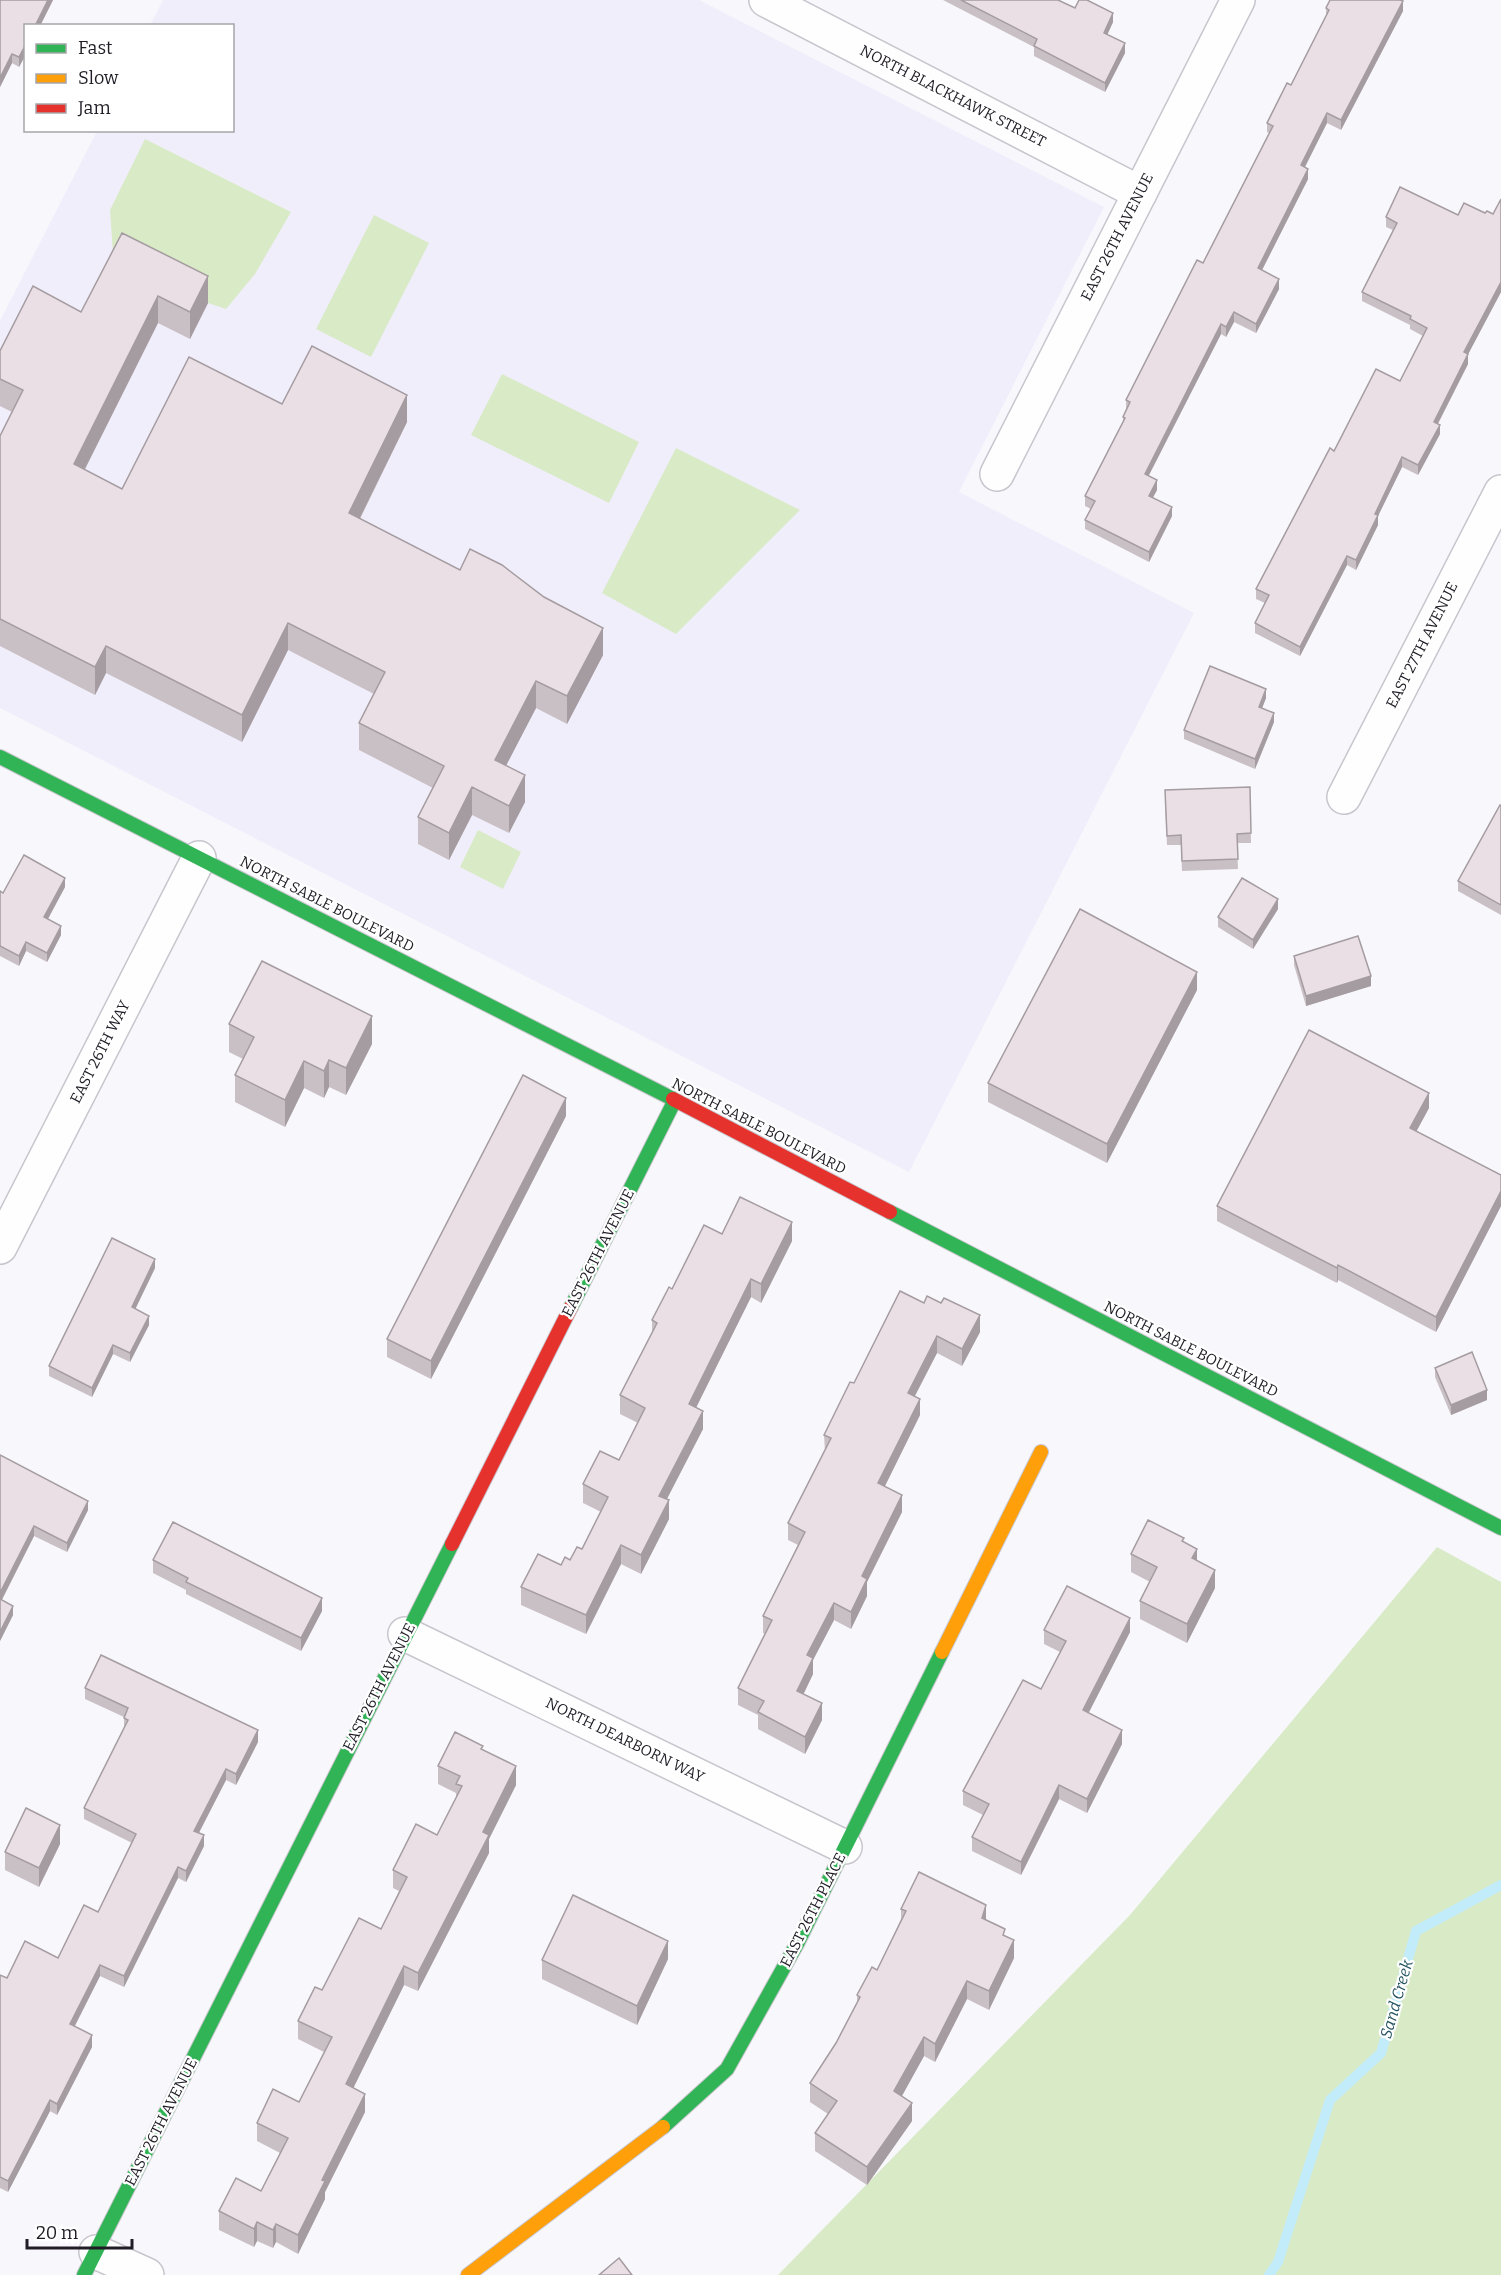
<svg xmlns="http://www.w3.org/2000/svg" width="1501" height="2275" font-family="Bitter,serif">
	<rect width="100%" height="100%" fill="#f8f7fc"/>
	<!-- built -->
	<polygon fill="#f1eefb" points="163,0 699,0 1104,207 959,492 1194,613 909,1172 0,708 0,321 97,131 232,130 232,26 150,25"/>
	<!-- green -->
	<g fill="#d9eac7">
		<polygon points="145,139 291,212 255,274 226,309 208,303 113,254 110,210"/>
		<polygon points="374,215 429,243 371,357 316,329"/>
		<polygon points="502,374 639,442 609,503 471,435"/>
		<polygon points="676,448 800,510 676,634 602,593"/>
		<polygon points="478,830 521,852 503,889 460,867"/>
		<polygon points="1437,1547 1501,1582 1501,2275 778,2275 1130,1915"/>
	</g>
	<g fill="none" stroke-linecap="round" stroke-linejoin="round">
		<!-- stream -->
		<polyline stroke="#c2ecfa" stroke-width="10" points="1269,2275 1278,2262 1330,2100 1381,2053 1416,1931 1501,1885"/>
		<!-- street casing -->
		<g stroke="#c8c6cd" stroke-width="36">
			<g id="street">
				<polyline points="766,0 1140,193"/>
				<polyline points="997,474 1238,0"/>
				<polyline points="1344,797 1501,492"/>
				<polyline points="0,1247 199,858"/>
				<polyline points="405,1634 845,1847"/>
				<polyline points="96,2252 147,2275"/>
			</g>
		</g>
		<!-- fast casing -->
		<g stroke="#c8c6cd" stroke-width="16">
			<g id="fast">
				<polyline points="0,757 673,1099"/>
				<polyline points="890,1212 1501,1528"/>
				<polyline points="571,1307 675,1100"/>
				<polyline points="663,2127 727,2069 798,1942 942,1652"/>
				<polyline points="84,2275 452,1544"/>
			</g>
		</g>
		<!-- slow casing -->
		<g stroke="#c8c6cd" stroke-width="16">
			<g id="slow">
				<polyline points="942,1652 1041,1452"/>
				<polyline points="468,2275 663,2127"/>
			</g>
		</g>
		<!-- jam casing -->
		<g stroke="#c8c6cd" stroke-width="16">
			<g id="jam">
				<polyline points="673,1099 890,1212"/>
				<polyline points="452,1544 571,1307"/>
			</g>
		</g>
		<!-- street -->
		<use href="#street" stroke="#fefeff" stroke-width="33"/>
		<!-- fast -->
		<use href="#fast" stroke="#30b455" stroke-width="14"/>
		<!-- slow -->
		<use href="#slow" stroke="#ff9f0a" stroke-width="14"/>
		<!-- jam -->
		<use href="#jam" stroke="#e5322d" stroke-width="14"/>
	</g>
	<!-- wall -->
	<g fill="#c9c0c5">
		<polygon points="0,0 53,0 40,26 26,26 26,54 19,67 12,63 0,87"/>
		<polygon points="943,0 1058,0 1075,8 1113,22 1107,35 1125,53 1105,92 1034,56 1034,47"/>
		<polygon points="1326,8 1403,11 1341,130 1327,123 1304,167 1308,179 1262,270 1279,289 1256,333 1234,322 1226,337 1221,334 1148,476 1157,490 1153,497 1172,516 1149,562 1085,529 1085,520 1091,509 1085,506 1085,496 1123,422 1123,417 1126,409 1126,400 1203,263 1269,133 1267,132 1267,123 1291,85 1326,17"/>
		<polygon points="1501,199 1501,292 1468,354 1468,364 1438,424 1440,434 1418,475 1402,467 1378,516 1378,525 1356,570 1347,565 1300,656 1255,633 1255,623 1265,603 1256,599 1256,589 1334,451 1400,381 1423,336 1410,329 1410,325 1362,301 1362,292 1393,230 1386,227 1386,217 1493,214"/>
		<polygon points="122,233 208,303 190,339 158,323 84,470 122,489 282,404 407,422 360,519 603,655 567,724 536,708 506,765 525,802 509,833 472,815 449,860 418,844 418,817 433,788 359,750 359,723 374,694 288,650 242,742 106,673 95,695 0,646 0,436 12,412 0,406 0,351 81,312"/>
		<polygon points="1266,698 1262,708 1274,722 1255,769 1184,739 1184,730"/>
		<polygon points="1250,787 1251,843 1237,843 1238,869 1182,871 1181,845 1167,845 1165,800"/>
		<polygon points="1501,806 1501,915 1458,891 1458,881"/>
		<polygon points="65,887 48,919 61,935 47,962 26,951 19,966 0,956 0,891 3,893"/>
		<polygon points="1278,909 1253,949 1218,927 1218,917"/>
		<polygon points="1294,956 1371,986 1306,1006 1294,965"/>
		<polygon points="1197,990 1107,1163 988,1102 988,1083"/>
		<polygon points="229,1024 372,1044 346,1095 329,1087 324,1098 304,1088 285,1127 235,1102 235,1075 243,1059 229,1052"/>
		<polygon points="1429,1108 1416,1132 1501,1175 1501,1206 1436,1332 1338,1280 1337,1283 1217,1221 1217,1206"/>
		<polygon points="566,1116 431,1379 387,1357 387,1339"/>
		<polygon points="792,1241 761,1303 751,1297 696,1407 703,1429 667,1499 669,1519 641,1574 621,1564 586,1634 521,1605 521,1587 570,1560 582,1549 601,1512 583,1503 583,1484 619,1460 638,1423 620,1414 620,1395 652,1332 652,1320 672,1289"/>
		<polygon points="155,1268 135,1309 149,1325 130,1362 113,1354 92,1397 49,1376 49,1366"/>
		<polygon points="900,1291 980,1332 962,1366 937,1353 915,1396 920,1415 885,1486 902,1512 867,1582 867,1596 851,1629 834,1620 813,1660 813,1674 803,1694 822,1720 805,1754 758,1729 758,1715 738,1705 738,1688 765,1634 763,1633 763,1616 798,1545 788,1540 788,1523 825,1451 824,1435 854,1383"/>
		<polygon points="1435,1368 1487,1400 1451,1415 1435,1377"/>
		<polygon points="0,1455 88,1510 67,1552 34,1536 2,1600 13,1615 0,1641"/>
		<polygon points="1184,1542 1197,1561 1215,1588 1187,1643 1140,1619 1140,1601 1150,1582 1131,1572 1131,1554"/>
		<polygon points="153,1560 322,1611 301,1651 186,1594 186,1590 153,1573"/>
		<polygon points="1044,1630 1130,1632 1088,1713 1122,1744 1087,1813 1059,1799 1021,1875 972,1851 972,1837 983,1815 963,1805 963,1791 1041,1689 1060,1652 1044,1644"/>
		<polygon points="85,1688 258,1742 236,1785 226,1780 199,1833 204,1846 186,1882 178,1878 124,1987 100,1976 75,2026 92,2047 57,2115 50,2111 8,2192 0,2188 0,1975 7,1978 58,1958 98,1912 132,1843 84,1819 84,1808 124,1729 124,1717 85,1699"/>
		<polygon points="483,1750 516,1785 489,1839 489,1853 418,1991 404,1985 353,2088 365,2112 325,2192 325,2199 298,2254 276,2242 273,2248 257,2241 254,2247 219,2230 219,2211 261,2191 280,2153 257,2141 257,2123 299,2102 324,2052 298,2039 298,2021 322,1990 381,1929 399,1891 393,1888 393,1870 437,1835 456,1798 456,1793 438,1784 438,1766"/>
		<polygon points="60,1844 39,1887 5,1870 5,1852"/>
		<polygon points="901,1909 986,1920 1005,1936 1014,1958 989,2010 967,1999 935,2062 924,2056 902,2096 912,2121 867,2185 815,2151 815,2133 828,2114 810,2102 810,2083 836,2043 857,2003 857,1995 877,1970 901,1919"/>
		<polygon points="668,1959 637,2025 542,1979 542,1960"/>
	</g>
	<!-- shaded-wall -->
	<g fill="#a49ca0">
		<polygon points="48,0 53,0 40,26 35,26"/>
		<polygon points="1403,1 1403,11 1341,130 1341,120"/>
		<polygon points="1113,13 1113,22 1104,42 1104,33"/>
		<polygon points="1125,43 1125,53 1105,92 1105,83"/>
		<polygon points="26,44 26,54 19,67 19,57"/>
		<polygon points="12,54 12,63 0,87 0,78"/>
		<polygon points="1327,113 1327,123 1301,175 1301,165"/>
		<polygon points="1308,169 1308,179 1258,278 1258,268"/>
		<polygon points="208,276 208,303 190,339 190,312"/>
		<polygon points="1279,279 1279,289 1256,333 1256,324"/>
		<polygon points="1501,282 1501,292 1464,362 1464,352"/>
		<polygon points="158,296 158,323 74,491 74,464"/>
		<polygon points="1234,312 1234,322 1226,337 1226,327"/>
		<polygon points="1221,324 1221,334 1145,483 1145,474"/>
		<polygon points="1468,354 1468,364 1434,431 1434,422"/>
		<polygon points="407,395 407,422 349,540 349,513"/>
		<polygon points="1440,425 1440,434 1418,475 1418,465"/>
		<polygon points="1402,457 1402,467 1378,516 1378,525 1356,570 1356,560 1375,514"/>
		<polygon points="1157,480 1157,490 1149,505 1149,496"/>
		<polygon points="1172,507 1172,516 1149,562 1149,552"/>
		<polygon points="1347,556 1347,565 1300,656 1300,647"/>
		<polygon points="288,623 288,650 242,742 242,715"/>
		<polygon points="603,628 603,655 567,724 567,696"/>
		<polygon points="106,646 106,673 95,695 95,667"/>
		<polygon points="536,681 536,708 495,787 495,760"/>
		<polygon points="1266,689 1266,698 1259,716 1259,707"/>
		<polygon points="1274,713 1274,722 1255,769 1255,759"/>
		<polygon points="525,775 525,802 509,833 509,806"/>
		<polygon points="472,787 472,815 449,860 449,833"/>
		<polygon points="65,878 65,887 44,926 44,917"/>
		<polygon points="1278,899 1278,909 1253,949 1253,940"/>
		<polygon points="61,926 61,935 47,962 47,953"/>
		<polygon points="26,942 26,951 19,966 19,956"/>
		<polygon points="1197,972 1197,990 1107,1163 1107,1144"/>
		<polygon points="1371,976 1371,986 1306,1006 1306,996"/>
		<polygon points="372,1016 372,1044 346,1095 346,1068"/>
		<polygon points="329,1060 329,1087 324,1098 324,1071"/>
		<polygon points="304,1061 304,1088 285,1127 285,1100"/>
		<polygon points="1429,1093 1429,1108 1410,1143 1410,1128"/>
		<polygon points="566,1098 566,1116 431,1379 431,1361"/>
		<polygon points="1501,1191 1501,1206 1436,1332 1436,1317"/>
		<polygon points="792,1222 792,1241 761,1303 761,1284"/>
		<polygon points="155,1259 155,1268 132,1316 132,1307"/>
		<polygon points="1338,1265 1338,1280 1337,1283 1337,1268"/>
		<polygon points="751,1279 751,1297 689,1422 689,1404"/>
		<polygon points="980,1315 980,1332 962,1366 962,1349"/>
		<polygon points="149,1316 149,1325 130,1362 130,1353"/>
		<polygon points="937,1336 937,1353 908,1409 908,1393"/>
		<polygon points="113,1345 113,1354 92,1397 92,1388"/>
		<polygon points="1487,1390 1487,1400 1451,1415 1451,1405"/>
		<polygon points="920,1399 920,1415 878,1500 878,1483"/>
		<polygon points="703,1411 703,1429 659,1514 659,1496"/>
		<polygon points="902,1495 902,1512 867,1582 867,1596 851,1629 851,1612 862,1576"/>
		<polygon points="669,1500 669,1519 641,1574 641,1555"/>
		<polygon points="88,1501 88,1510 67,1552 67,1543"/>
		<polygon points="34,1526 34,1536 0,1603 0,1593"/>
		<polygon points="621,1545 621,1564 586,1634 586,1615"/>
		<polygon points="1197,1549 1197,1568 1192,1558"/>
		<polygon points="1215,1570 1215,1588 1187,1643 1187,1624"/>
		<polygon points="322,1598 322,1611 301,1651 301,1638"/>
		<polygon points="834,1603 834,1620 813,1660 813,1674 797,1708 797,1691 807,1655"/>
		<polygon points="13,1606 13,1615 0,1641 0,1632"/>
		<polygon points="1130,1618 1130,1632 1083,1724 1083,1710"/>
		<polygon points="822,1703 822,1720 805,1754 805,1737"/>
		<polygon points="258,1730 258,1742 236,1785 236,1774"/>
		<polygon points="1122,1730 1122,1744 1087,1813 1087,1799"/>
		<polygon points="516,1766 516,1785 489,1839 489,1853 418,1991 418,1973 483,1832"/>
		<polygon points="226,1769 226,1780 194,1842 194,1831"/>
		<polygon points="1059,1785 1059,1799 1021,1875 1021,1862"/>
		<polygon points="60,1825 60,1844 39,1887 39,1868"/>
		<polygon points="204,1835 204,1846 186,1882 186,1871"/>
		<polygon points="178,1867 178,1878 124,1987 124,1976"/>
		<polygon points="986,1905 986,1924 982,1918"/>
		<polygon points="1014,1940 1014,1958 989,2010 989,1991"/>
		<polygon points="668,1941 668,1959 637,2025 637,2006"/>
		<polygon points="100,1965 100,1976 70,2035 70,2024"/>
		<polygon points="404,1966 404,1985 346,2103 346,2084"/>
		<polygon points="967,1981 967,1999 935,2062 935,2044"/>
		<polygon points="92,2035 92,2047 57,2115 57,2104"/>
		<polygon points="924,2037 924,2056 894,2110 894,2091"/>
		<polygon points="365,2094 365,2112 325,2192 325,2199 298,2254 298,2235 322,2180"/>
		<polygon points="50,2100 50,2111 8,2192 8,2181"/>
		<polygon points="912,2103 912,2121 867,2185 867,2167"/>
		<polygon points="257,2222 257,2241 254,2247 254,2229"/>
		<polygon points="276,2224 276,2242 273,2248 273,2230"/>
	</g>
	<!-- building -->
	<g fill="#eadfe5" stroke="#a49ca0" stroke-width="1.5">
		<polygon points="0,0 48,0 35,26 26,26 26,44 19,57 12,54 0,78"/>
		<polygon points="961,0 1058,0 1075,8 1079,0 1087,0 1113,13 1104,33 1125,43 1105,83 1034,46 1037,39"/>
		<polygon points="1330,0 1400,0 1403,1 1341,120 1327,113 1301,165 1308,169 1258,268 1279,279 1256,324 1234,312 1226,327 1221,324 1145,474 1157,480 1149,496 1172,507 1149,552 1085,520 1095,501 1085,496 1125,418 1123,417 1130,402 1126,400 1197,260 1203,263 1273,126 1267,123 1287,83 1291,85 1329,10 1326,8"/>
		<polygon points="1400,187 1458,215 1464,203 1485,213 1487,211 1493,214 1501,199 1501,282 1464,352 1468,354 1434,422 1440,425 1418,465 1402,457 1375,514 1378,515 1356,560 1347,556 1300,647 1255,623 1269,595 1256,589 1330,448 1334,451 1376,369 1400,381 1427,328 1410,319 1411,316 1362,292 1397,223 1386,217"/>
		<polygon points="122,233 208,276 190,312 158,296 74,464 122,489 189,357 282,404 312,346 407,395 349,513 460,570 470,549 502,565 544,597 603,628 567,696 536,681 495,760 525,775 509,806 472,787 449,833 418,817 444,766 359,723 385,672 288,623 242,715 106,646 95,667 0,619 0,436 23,390 0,379 0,351 33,286 81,312"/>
		<polygon points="1210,666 1266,689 1259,707 1274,713 1255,759 1184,730"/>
		<polygon points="1250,787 1251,833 1237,834 1238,859 1182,861 1181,835 1167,836 1165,790"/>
		<polygon points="1500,805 1501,806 1501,905 1458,881"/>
		<polygon points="24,855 65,878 44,917 61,926 47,953 26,942 19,956 0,946 0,891 3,893"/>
		<polygon points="1242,878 1278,899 1253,940 1218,917"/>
		<polygon points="1080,909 1197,972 1107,1144 988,1083"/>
		<polygon points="1358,936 1371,976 1306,996 1294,956"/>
		<polygon points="262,961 372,1016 346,1068 329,1060 324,1071 304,1061 285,1100 235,1075 254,1037 229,1024"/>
		<polygon points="1309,1030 1429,1093 1410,1128 1501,1175 1501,1191 1436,1317 1338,1265 1337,1268 1217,1206"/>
		<polygon points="523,1075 566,1098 431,1361 387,1339"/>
		<polygon points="740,1197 792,1222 761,1284 751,1279 689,1404 703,1411 659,1496 669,1500 641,1555 621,1545 586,1615 521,1587 538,1554 561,1565 565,1557 570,1560 577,1547 582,1549 608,1497 583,1484 600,1451 619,1460 645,1408 620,1395 657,1323 652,1320 669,1287 672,1289 704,1225 722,1234"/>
		<polygon points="112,1238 155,1259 132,1307 149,1316 130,1353 113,1345 92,1388 49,1366"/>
		<polygon points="900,1291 924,1303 927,1296 941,1303 944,1298 980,1315 962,1349 937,1336 908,1393 920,1399 878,1483 902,1495 862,1576 867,1579 851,1612 834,1603 807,1655 813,1658 797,1691 822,1703 805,1737 758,1712 764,1701 738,1688 772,1620 763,1616 805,1532 788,1523 831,1438 824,1435 850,1382 854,1383"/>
		<polygon points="1472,1352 1487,1390 1451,1405 1435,1368"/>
		<polygon points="0,1455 88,1501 67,1543 34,1526 0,1593"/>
		<polygon points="1148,1520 1184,1538 1182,1541 1197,1549 1192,1558 1215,1570 1187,1624 1140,1601 1157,1567 1131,1554"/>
		<polygon points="173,1522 322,1598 301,1638 186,1582 188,1578 153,1560"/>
		<polygon points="1067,1586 1130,1618 1083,1710 1122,1730 1087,1799 1059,1785 1021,1862 972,1837 989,1804 963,1791 1023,1680 1041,1689 1066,1641 1044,1630"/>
		<polygon points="0,1599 13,1606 0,1632"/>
		<polygon points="101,1655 258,1730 236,1774 226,1769 194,1831 204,1835 186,1871 178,1867 124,1976 100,1965 70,2024 92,2035 57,2104 50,2100 8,2181 0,2177 0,1975 7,1978 25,1941 58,1958 84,1905 98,1912 136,1834 84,1808 128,1720 124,1718 128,1708 85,1688"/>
		<polygon points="455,1732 483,1746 481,1749 516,1766 483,1832 489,1835 418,1973 404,1966 346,2084 365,2094 322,2180 325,2181 298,2235 276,2224 273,2230 257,2222 254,2229 219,2211 236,2178 261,2191 288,2138 257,2123 273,2089 299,2102 332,2037 298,2021 315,1987 322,1990 359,1918 381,1929 407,1877 393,1870 416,1824 437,1835 462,1786 456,1784 460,1776 438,1766"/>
		<polygon points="26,1808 60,1825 39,1868 5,1852"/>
		<polygon points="919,1872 986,1905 982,1918 1005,1929 1003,1935 1014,1940 989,1991 967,1981 935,2044 924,2037 894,2091 912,2103 867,2167 815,2133 837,2101 810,2083 836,2043 860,1997 857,1995 872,1967 877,1970 906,1911 901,1909"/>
		<polygon points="573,1895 668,1941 637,2006 542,1960"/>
		<polygon points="619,2258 632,2275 599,2275"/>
	</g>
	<g text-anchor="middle" stroke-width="4.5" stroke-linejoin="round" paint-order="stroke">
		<!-- street labels -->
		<g font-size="15" fill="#201d26" stroke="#fff">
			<text transform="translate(953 96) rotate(27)" y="5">NORTH BLACKHAWK STREET</text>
			<text transform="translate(1117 237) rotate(-63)" y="5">EAST 26TH AVENUE</text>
			<text transform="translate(1422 645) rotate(-63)" y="5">EAST 27TH AVENUE</text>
			<text transform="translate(327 904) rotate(27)" y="5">NORTH SABLE BOULEVARD</text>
			<text transform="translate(100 1052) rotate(-63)" y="5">EAST 26TH WAY</text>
			<text transform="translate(759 1126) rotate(27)" y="5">NORTH SABLE BOULEVARD</text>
			<text transform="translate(598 1253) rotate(-63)" y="5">EAST 26TH AVENUE</text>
			<text transform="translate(1191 1349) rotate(27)" y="5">NORTH SABLE BOULEVARD</text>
			<text transform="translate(379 1687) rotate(-63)" y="5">EAST 26TH AVENUE</text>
			<text transform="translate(625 1740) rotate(26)" y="5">NORTH DEARBORN WAY</text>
			<text transform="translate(813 1910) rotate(-63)" y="5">EAST 26TH PLACE</text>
			<text transform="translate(161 2122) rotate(-63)" y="5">EAST 26TH AVENUE</text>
		</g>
		<!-- water labels -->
		<g font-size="16" font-style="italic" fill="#245461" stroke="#fff">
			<text transform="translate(1396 1999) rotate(-74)" y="6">Sand Creek</text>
		</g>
	</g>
	<!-- legend -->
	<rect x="24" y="24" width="210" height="108" fill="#ffffff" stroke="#a6a5a8" stroke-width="1.5"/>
	<rect x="36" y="44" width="30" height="9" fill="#30b455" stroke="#a6a5a8" stroke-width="1.5"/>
	<text x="78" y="54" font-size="18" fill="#201d26">Fast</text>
	<rect x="36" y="74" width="30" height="9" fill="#ff9f0a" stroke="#a6a5a8" stroke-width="1.5"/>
	<text x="78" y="84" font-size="18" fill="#201d26">Slow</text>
	<rect x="36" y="104" width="30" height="9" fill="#e5322d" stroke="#a6a5a8" stroke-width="1.5"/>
	<text x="78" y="114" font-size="18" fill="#201d26">Jam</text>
	<!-- scale -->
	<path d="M27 2239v9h105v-9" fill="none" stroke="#201d26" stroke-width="3"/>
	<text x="36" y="2239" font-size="18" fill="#201d26" stroke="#ffffff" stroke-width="4.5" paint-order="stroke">20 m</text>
</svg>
